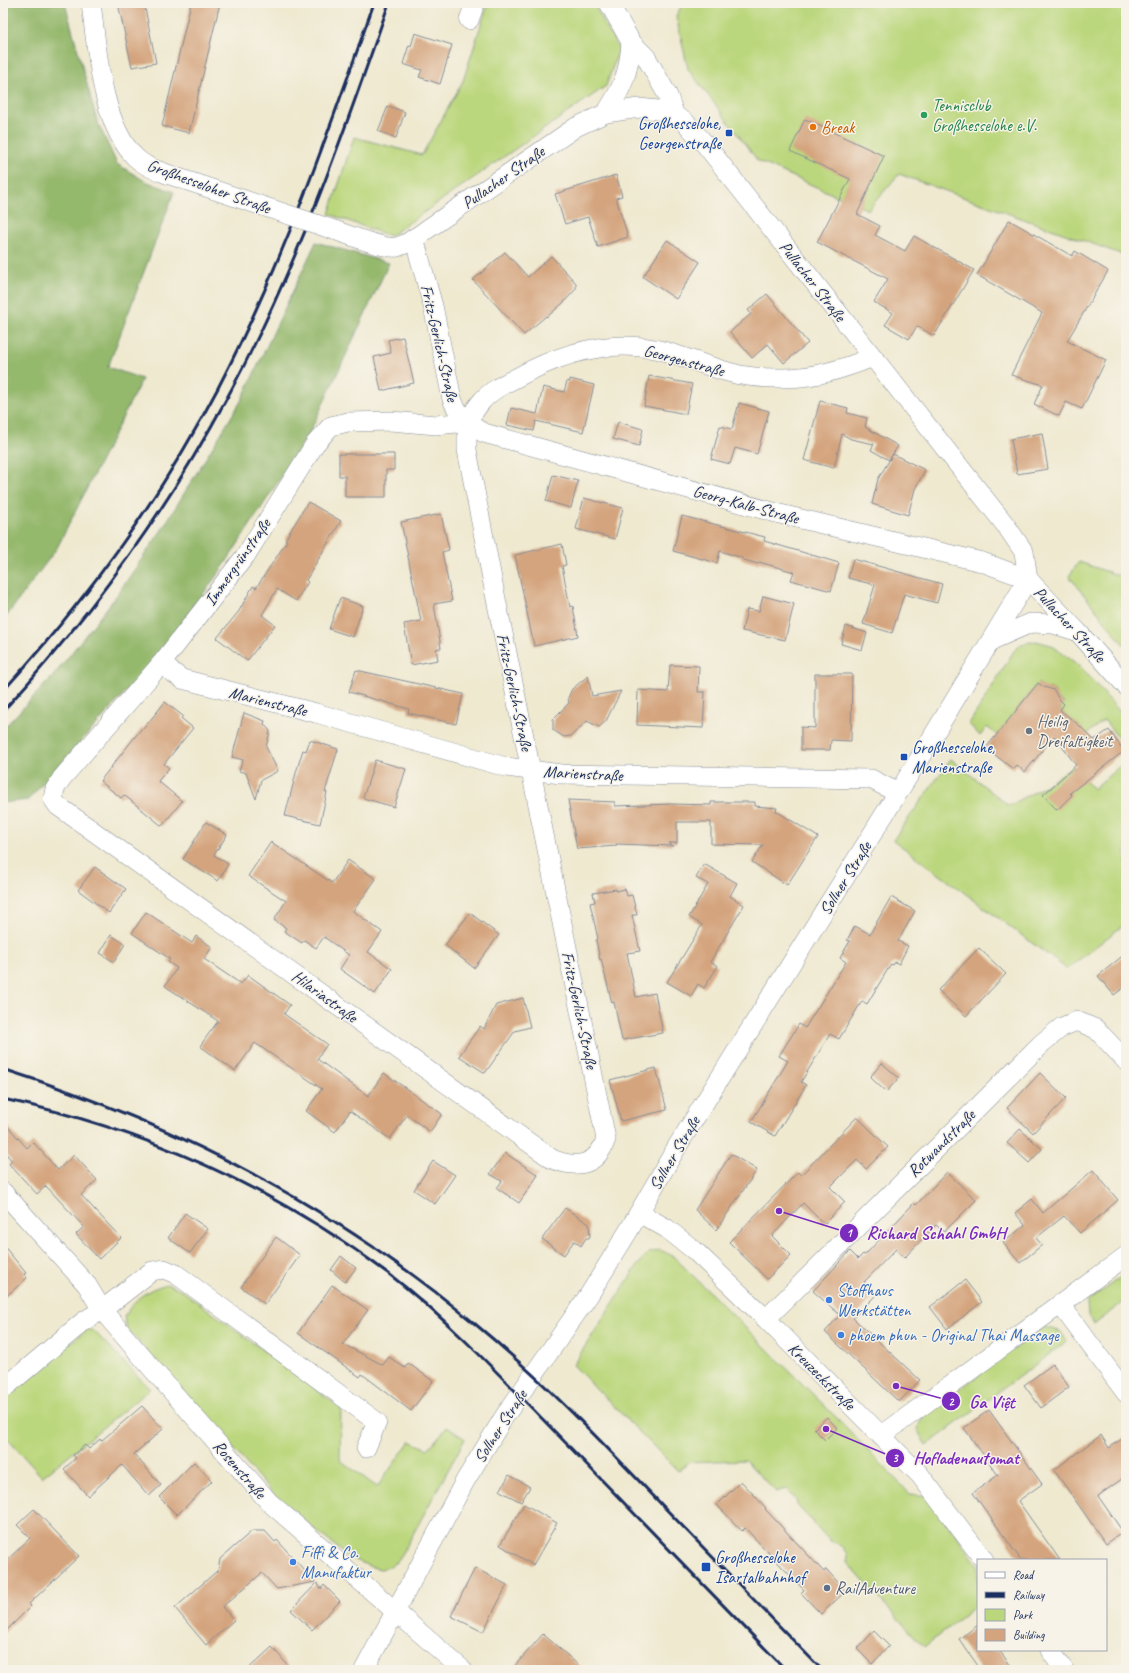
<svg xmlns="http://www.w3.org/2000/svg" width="1129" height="1673" font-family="Caveat,sans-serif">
	<rect width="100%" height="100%" fill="#f7f3e8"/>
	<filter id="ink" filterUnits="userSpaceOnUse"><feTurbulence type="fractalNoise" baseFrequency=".025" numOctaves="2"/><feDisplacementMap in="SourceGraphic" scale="8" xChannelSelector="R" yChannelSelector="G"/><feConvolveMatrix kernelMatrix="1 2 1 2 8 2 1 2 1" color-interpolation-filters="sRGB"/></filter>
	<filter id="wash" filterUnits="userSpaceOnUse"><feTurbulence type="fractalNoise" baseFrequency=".012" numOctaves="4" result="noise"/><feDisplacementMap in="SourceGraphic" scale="16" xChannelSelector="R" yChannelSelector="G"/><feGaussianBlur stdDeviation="0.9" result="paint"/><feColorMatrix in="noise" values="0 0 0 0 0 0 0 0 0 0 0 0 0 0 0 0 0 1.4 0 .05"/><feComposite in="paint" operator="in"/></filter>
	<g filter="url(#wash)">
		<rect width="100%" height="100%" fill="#efe9d0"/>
		<!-- green -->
		<g fill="#bbd77d" stroke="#6b836e">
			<polygon points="488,3 593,3 619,49 606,86 390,236 329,214 354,137 422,155 463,81"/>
			<polygon points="683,3 1126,3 1126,256 899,174 868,210 758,161 688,69 676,16"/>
			<polygon points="1079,562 1126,578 1126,644 1124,645 1069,576"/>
			<polygon points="1036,641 1051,645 1081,667 1120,712 1126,720 1126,748 1104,720 1087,734 1060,710 1064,703 1056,697 1055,691 1049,688 1046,689 1038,683 997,735 987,727 980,736 969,724 1014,651 1021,644"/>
			<polygon points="951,759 1009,806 1045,786 1073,766 1093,789 1126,761 1126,923 1067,969 893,840"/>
			<polygon points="660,1250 673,1256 839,1420 910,1494 928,1496 978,1565 978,1604 924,1647 847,1563 848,1554 837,1543 830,1541 797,1505 796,1500 786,1489 776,1492 745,1460 690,1462 678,1471 573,1365 637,1266 648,1253"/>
			<polygon points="1126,1273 1126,1300 1094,1324 1088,1315 1087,1302"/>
			<path d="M167,1284L180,1289L341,1408L340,1460L377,1487L410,1441L428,1449L447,1427L465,1439L399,1560L389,1567L381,1569L371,1567L347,1556L276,1497L127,1329L124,1317C135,1298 146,1290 167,1284Z"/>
			<polygon points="1044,1327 1060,1331 1067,1341 926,1446 917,1429 923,1416"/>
			<polygon points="88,1329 94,1331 150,1389 42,1477 3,1434 3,1398 39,1367"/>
		</g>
		<!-- forest -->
		<g fill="#94b86c" stroke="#587465">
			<polygon points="3,3 65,3 97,121 117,164 145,181 174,192 108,367 142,379 57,548 3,621"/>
			<polygon points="316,242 389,263 309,434 223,567 152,663 28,800 3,803 3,729 54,675 114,599 161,531 241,401"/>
		</g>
		<g id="blocks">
			<!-- building -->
			<g fill="#d4a47e">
				<polygon points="118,3 144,3 156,63 132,67"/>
				<polygon points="191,3 220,3 189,133 162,126"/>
				<polygon points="415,33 452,45 440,84 419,77 422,70 403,64 409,45 411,46"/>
				<polygon points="388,106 405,112 396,138 378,131"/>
				<polygon points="805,119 884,156 857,214 880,226 875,235 905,251 914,236 974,270 934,336 917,326 909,339 885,325 893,313 874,302 888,279 817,242 850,179 790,151"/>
				<polygon points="616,175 622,196 616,198 628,237 598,247 588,217 565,224 555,194"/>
				<polygon points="1009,220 1072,256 1075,251 1108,271 1067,341 1106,360 1082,409 1066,402 1059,416 1034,404 1043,385 1011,375 1042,313 977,275"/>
				<polygon points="667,240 700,262 676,299 643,277"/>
				<polygon points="505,252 528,277 551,256 576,283 576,289 564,302 547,317 546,316 524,335 473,280"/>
				<polygon points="767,294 808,343 784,363 768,344 752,358 730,332 751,314 748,310"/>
				<polygon points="403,337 414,383 381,391 374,357 391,353 388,340"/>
				<polygon points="649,376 692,384 686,414 644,406"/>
				<polygon points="570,379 594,385 583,432 536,421 534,431 507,425 511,408 537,414 543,387 564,392 567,381 570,382"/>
				<polygon points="820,401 848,408 847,413 867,418 865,427 898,446 889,460 871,450 874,444 851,439 842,434 834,468 804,460"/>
				<polygon points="739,403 769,411 757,454 735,448 730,464 711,459 720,426 732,429"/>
				<polygon points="618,422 643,429 639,446 613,439"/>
				<polygon points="1042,433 1048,469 1017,474 1011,439"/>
				<polygon points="339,454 394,454 394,470 386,470 386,497 345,497 345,476 339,476"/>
				<polygon points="893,454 925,470 915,489 908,515 872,504 878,479"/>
				<polygon points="553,475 578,481 571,508 546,501"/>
				<polygon points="584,498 623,508 615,539 576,529"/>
				<polygon points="308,502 341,521 306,580 308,582 296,601 277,589 262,615 275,625 247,661 217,638 239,611 253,586 256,588 287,541 285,540"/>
				<polygon points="441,514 449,550 442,552 452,601 434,604 441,648 436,649 438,660 411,665 404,624 421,621 401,522"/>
				<polygon points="682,516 765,537 764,541 839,563 831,591 791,580 794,572 759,562 758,564 744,560 740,557 720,551 717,563 673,551"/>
				<polygon points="562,544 566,565 562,566 570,607 573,606 578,636 534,646 515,555"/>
				<polygon points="853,559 942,584 937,603 904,594 892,633 863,624 875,585 848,578"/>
				<polygon points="763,596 794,604 785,640 742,631 747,609 759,611"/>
				<polygon points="340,598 363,606 353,637 329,629"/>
				<polygon points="846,626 867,633 862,650 841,644"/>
				<polygon points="670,665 699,666 698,692 705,692 703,728 637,725 638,690 668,692"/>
				<polygon points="356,670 463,694 456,724 408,713 409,709 349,692"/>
				<polygon points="815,674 852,674 851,741 831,740 830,750 801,750 801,727 815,728"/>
				<polygon points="588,676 592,696 621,691 606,721 599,727 587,721 571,736 564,737 553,730 553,719 569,703 568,698 572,689"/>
				<polygon points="1038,683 1044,687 1054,690 1058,698 1064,704 1060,710 1080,726 1094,740 1109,730 1124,751 1070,793 1072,795 1057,810 1043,795 1076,765 1054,736 1025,772 1017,765 1013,769 986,748"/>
				<polygon points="165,702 183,716 181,718 193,728 164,764 169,768 158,781 182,801 162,826 124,795 121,798 100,781 142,728 143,729"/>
				<polygon points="244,713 265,721 264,724 270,731 266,747 278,771 261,780 256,799 246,773 239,771 243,760 232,757"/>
				<polygon points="310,740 338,749 325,792 327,792 320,824 285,816 297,769 303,750 306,751"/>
				<polygon points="375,760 406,769 394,807 363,798"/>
				<polygon points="568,800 615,802 615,806 671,804 711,805 711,802 755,802 755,806 777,808 776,811 818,837 787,885 752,862 763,845 711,844 711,822 677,822 677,843 669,843 673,846 616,844 616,846 577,849"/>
				<polygon points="206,822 227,835 214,855 228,864 218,881 183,859"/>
				<polygon points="271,842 332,883 348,860 376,879 353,911 382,932 368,952 392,969 375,994 340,969 349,955 324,937 316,948 304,940 302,943 284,931 286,928 274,920 286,901 248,876"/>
				<polygon points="704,864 737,883 730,896 744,905 710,962 718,966 704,988 698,984 691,996 667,982 702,925 689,917 708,884 696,878"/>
				<polygon points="95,867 126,889 109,913 78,890"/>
				<polygon points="616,889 616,891 625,889 627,896 632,895 637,915 632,915 640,951 627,953 636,997 655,993 663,1033 622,1040 614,1002 612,1003 601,959 600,960 596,940 598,939 590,903 595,902 593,893"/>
				<polygon points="891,897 915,911 898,941 908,946 899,964 895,962 893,965 891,964 867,1004 862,1001 839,1039 830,1034 801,1082 806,1085 775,1136 751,1122 788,1061 779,1056 799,1024 805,1028 846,962 840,958 850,941 847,940 855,926 870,934"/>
				<polygon points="146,912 192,943 196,936 212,947 204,959 241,984 248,975 290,1005 284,1014 327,1044 317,1059 368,1096 384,1073 442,1114 430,1132 407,1115 390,1139 350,1111 335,1132 306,1111 322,1089 255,1043 235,1071 200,1046 218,1021 165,986 177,968 168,962 170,959 132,933"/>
				<polygon points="470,913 499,935 474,968 445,945"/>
				<polygon points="111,935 125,944 114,962 100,953"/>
				<polygon points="979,948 1006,974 966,1016 938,990"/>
				<polygon points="1126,953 1126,986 1114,995 1098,976"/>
				<polygon points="523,998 530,1027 515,1031 485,1073 459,1056 480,1026 484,1029 496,1005"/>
				<polygon points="882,1063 899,1078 886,1092 870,1077"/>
				<polygon points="656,1068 667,1110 621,1121 610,1080"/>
				<polygon points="1040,1073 1066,1098 1033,1133 1007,1108"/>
				<polygon points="857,1117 888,1147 866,1169 857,1160 830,1187 845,1202 824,1224 803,1203 772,1236 791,1255 767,1279 729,1242 798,1172 801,1175"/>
				<polygon points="3,1121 27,1148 33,1142 58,1170 74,1155 97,1180 81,1195 121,1238 99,1259 76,1234 84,1227 46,1186 37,1194 9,1164 12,1161 3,1150"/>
				<polygon points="1020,1129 1042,1149 1029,1163 1007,1143"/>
				<polygon points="505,1153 538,1175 519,1203 497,1188 502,1181 490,1174"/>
				<polygon points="731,1154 757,1170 716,1230 695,1210"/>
				<polygon points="433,1161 455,1175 435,1204 414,1190"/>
				<polygon points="1093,1170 1118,1200 1080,1233 1064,1216 1036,1238 1042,1245 1020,1263 1003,1243 1025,1225 1015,1213 1032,1199 1043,1213"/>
				<polygon points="947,1172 976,1200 944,1232 936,1225 904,1258 896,1249 864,1282 876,1295 853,1318 920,1380 899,1402 825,1332 840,1315 813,1291 850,1251 858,1259 863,1254 865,1255 914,1203 916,1205"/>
				<polygon points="565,1208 589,1224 590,1238 586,1238 581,1246 574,1241 564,1255 542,1239"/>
				<polygon points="185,1213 208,1229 190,1253 168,1238"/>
				<polygon points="276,1237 300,1255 265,1304 241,1287"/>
				<polygon points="3,1245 26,1273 24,1274 27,1278 3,1299"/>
				<polygon points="341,1256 356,1268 345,1282 331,1270"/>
				<polygon points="965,1280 982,1302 947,1329 930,1307"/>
				<polygon points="332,1285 368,1310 343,1344 383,1365 389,1357 405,1368 408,1363 433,1381 411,1411 362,1374 360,1377 298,1333"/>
				<polygon points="1053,1364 1069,1387 1041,1408 1024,1385"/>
				<polygon points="142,1406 163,1429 134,1454 161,1485 149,1496 122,1465 88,1496 64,1469 76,1458 73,1455 85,1445 89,1449 100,1439 101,1441"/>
				<polygon points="989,1410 1042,1484 1018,1501 1060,1560 1021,1560 973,1493 998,1475 964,1428"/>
				<polygon points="827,1417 837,1428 825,1440 814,1429"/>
				<polygon points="1101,1435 1109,1448 1126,1436 1126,1476 1098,1496 1123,1532 1106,1544 1054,1470"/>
				<polygon points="194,1462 212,1481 177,1515 159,1497"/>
				<polygon points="509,1475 530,1487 521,1502 500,1491"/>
				<polygon points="741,1481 766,1508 765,1509 824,1572 826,1569 846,1591 821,1614 801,1593 804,1590 745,1528 742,1531 717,1505"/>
				<polygon points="524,1504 557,1523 533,1565 500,1545"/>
				<polygon points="34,1509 79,1556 29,1604 31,1606 3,1634 3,1564 30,1538 17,1525"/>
				<polygon points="252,1531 265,1531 275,1542 277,1540 315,1582 277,1589 262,1573 222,1607 234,1620 206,1645 175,1608 218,1570 220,1559"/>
				<polygon points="475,1568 507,1585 483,1632 451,1616"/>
				<polygon points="317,1583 321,1589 324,1585 340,1601 312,1630 291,1610"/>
				<polygon points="978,1625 978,1650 999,1650 1014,1670 981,1670 959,1639"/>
				<polygon points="874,1631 889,1646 872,1664 857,1649"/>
				<polygon points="543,1634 584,1670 511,1670"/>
				<polygon points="272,1647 292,1670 247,1670"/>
			</g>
		</g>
	</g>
	<g filter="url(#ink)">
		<use href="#blocks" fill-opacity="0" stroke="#858c97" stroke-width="1"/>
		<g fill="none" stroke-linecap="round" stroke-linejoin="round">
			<!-- minor casing -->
			<g stroke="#858c97" stroke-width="20">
				<g id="minor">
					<path d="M91,3C97,48 101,123 135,157C145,167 157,170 170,175"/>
					<polyline points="609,3 631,42 646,57 668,96 675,116"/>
					<polyline points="469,20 475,3"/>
					<path d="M606,113C623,87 629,73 631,42"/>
					<path d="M334,230C346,234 386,250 397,247C409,244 419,235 429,228L576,127L606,113L639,108L658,110L675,116L685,122L705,144L1007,527L1024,552L1028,579L1078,632L1126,686"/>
					<path d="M414,238L433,306L452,399C458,415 470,426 484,433L780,514L982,562L1028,579"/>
					<path d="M391,421L436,425L467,422V450L495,594L606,1139C597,1166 577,1169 552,1159L58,806L53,799L55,789L62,778L161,664L246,555L315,444L331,426L348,422Z"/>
					<path d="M467,422C472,415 476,408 481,402C490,391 504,384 516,378C559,354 606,339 655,349C684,355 711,369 740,375C751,377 764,378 776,378C811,379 841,370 873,357"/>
					<polyline points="992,640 1031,623 1053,624 1076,631"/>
					<polyline points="161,664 182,679 316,713 506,767 561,774 871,779 898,793"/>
					<polyline points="3,1192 87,1285 102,1310 148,1364 269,1502 463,1670"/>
					<polyline points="639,1213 666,1228 694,1250 766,1319 920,1475 984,1560"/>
					<polyline points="1060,1304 1126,1393"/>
					<polyline points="766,1319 1042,1043 1062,1027 1077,1021 1096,1029 1126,1061"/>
					<polyline points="3,1389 84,1321 102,1310 152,1271 164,1269 176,1274 377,1422 366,1448"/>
					<polyline points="881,1436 1126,1256"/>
					<polyline points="1050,1650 1064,1670"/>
					<polyline points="364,1670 465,1481 504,1417 589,1295 629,1230 678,1145 919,759 1028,579"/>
				</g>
			</g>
			<!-- minor -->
			<use href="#minor" stroke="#fff" stroke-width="19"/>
			<!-- rail -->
			<g stroke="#1b2f5e" stroke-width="3">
				<path d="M3,691C86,600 161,497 218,388C282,265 328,134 374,3"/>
				<path d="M3,711C90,616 167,510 228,396C295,272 343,136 389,3"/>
				<path d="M3,1069C176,1124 334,1206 474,1323C542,1379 603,1443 663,1506C716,1561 769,1615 822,1670"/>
				<path d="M3,1099C142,1128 275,1188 389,1274C452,1323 506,1382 561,1438C636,1516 711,1593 786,1670"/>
			</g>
			<!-- minor-bridge casing -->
			<g stroke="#858c97" stroke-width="20" stroke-linecap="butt">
				<polyline id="minor-bridge" points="170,175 334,230"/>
			</g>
			<!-- minor-bridge -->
			<use href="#minor-bridge" stroke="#fff" stroke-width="19"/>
		</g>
	</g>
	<!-- markers -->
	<circle fill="#2e9e5b" stroke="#f7f3e8" stroke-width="1.5" cx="924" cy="115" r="4"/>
	<circle fill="#e8710a" stroke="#f7f3e8" stroke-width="1.5" cx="813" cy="127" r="4"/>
	<g fill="#1a4fb4" stroke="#f7f3e8" stroke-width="1.5">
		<rect x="725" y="129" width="8" height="8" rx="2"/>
		<rect x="900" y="753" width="8" height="8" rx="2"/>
		<rect x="701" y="1562" width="10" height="10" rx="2"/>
	</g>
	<circle fill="#6b7280" stroke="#f7f3e8" stroke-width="1.5" cx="1029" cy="731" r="4"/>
	<g fill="#3f7fe0" stroke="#f7f3e8" stroke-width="1.5">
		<circle cx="829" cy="1300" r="4"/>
		<circle cx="841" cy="1335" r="4"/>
		<circle cx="293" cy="1562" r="4"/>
	</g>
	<circle fill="#5c6f8a" stroke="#f7f3e8" stroke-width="1.5" cx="827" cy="1588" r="4"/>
	<g text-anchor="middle" stroke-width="3" stroke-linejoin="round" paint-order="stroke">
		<!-- leisure labels -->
		<g font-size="17" fill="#27864d" stroke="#f7f3e8" text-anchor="start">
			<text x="932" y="111">Tennisclub<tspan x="932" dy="20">Großhesselohe e.V.</tspan></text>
		</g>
		<!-- transit labels -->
		<g font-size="17" fill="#164399" stroke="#f7f3e8" text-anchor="start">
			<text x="721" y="129" text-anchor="end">Großhesselohe,<tspan x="721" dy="20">Georgenstraße</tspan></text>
			<text x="912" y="753">Großhesselohe,<tspan x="912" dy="20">Marienstraße</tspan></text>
			<text x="715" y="1563">Großhesselohe<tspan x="715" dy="20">Isartalbahnhof</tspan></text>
		</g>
		<!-- food labels -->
		<g font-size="17" fill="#c56008" stroke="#f7f3e8" text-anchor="start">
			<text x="821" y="133">Break</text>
		</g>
		<!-- street labels -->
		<g font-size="17" fill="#1b2f5e" stroke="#f7f3e8">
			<text transform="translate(503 177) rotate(-35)" y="6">Pullacher Straße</text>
			<text transform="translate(209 186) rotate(20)" y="6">Großhesseloher Straße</text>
			<text transform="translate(813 281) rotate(52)" y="6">Pullacher Straße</text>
			<text transform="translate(440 343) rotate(77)" y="6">Fritz-Gerlich-Straße</text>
			<text transform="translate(684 360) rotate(15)" y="6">Georgenstraße</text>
			<text transform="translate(746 504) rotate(15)" y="6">Georg-Kalb-Straße</text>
			<text transform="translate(237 562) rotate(-55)" y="6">Immergrünstraße</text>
			<text transform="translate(1070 624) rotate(47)" y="6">Pullacher Straße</text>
			<text transform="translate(515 692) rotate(78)" y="6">Fritz-Gerlich-Straße</text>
			<text transform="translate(268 701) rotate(14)" y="6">Marienstraße</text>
			<text transform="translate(583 773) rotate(3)" y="6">Marienstraße</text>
			<text transform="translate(845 878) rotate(-58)" y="6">Sollner Straße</text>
			<text transform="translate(325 996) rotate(36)" y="6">Hilariastraße</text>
			<text transform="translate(580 1010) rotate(78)" y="6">Fritz-Gerlich-Straße</text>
			<text transform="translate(941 1143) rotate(-45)" y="6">Rotwandstraße</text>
			<text transform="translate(674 1153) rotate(-59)" y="6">Sollner Straße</text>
			<text transform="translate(822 1376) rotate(45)" y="6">Kreuzeckstraße</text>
			<text transform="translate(500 1426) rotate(-57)" y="6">Sollner Straße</text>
			<text transform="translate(240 1469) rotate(49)" y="6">Rosenstraße</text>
		</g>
		<!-- worship labels -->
		<g font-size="17" fill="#5b616d" stroke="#f7f3e8" text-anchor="start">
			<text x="1037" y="727">Heilig<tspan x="1037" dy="20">Dreifaltigkeit</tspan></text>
		</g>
		<!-- shop labels -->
		<g font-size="17" fill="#366cbe" stroke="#f7f3e8" text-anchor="start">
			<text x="837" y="1296">Stoffhaus<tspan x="837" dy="20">Werkstätten</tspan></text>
			<text x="849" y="1341">phoem phun - Original Thai Massage</text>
			<text x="301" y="1558">Fiffi &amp; Co.<tspan x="301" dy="20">Manufaktur</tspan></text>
		</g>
		<!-- service labels -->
		<g font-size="17" fill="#4e5e75" stroke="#f7f3e8" text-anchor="start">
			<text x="835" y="1594">RailAdventure</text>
		</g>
	</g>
	<!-- callouts -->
	<path fill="none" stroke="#7b2cbf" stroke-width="1.5" d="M779 1211L849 1233M896 1386L951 1401M826 1429L895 1458"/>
	<g fill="#7b2cbf" stroke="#f7f3e8" stroke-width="1.5">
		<circle cx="779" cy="1211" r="4"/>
		<circle cx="896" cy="1386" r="4"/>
		<circle cx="826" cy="1429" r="4"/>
		<circle cx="849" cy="1233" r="10"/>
		<circle cx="951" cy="1401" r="10"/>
		<circle cx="895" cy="1458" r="10"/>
	</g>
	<g font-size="12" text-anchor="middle" font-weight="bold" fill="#fff">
		<text x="849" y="1237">1</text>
		<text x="951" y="1406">2</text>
		<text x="895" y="1462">3</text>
	</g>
	<g font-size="18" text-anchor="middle" font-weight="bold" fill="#7b2cbf" stroke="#f7f3e8" stroke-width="3" stroke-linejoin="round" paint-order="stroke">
		<text x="936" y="1239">Richard Schahl GmbH</text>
		<text x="992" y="1408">Ga Việt</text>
		<text x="966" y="1464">Hofladenautomat</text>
	</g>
	<!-- margin -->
	<rect width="1129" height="1673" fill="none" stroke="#f7f3e8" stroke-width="16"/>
	<!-- legend -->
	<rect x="977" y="1559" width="130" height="92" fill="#f7f3e8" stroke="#9fa5b1"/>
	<rect x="985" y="1572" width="20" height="6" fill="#ffffff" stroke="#9fa5b1"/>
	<text x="1013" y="1579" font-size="12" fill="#1b2f5e">Road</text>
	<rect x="985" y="1592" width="20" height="6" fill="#1b2f5e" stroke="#9fa5b1"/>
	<text x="1013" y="1599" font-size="12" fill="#1b2f5e">Railway</text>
	<rect x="985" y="1609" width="20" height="12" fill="#bbd77d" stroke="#9fa5b1"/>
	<text x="1013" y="1619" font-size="12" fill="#1b2f5e">Park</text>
	<rect x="985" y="1629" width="20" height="12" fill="#d4a47e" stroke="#9fa5b1"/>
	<text x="1013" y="1639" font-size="12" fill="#1b2f5e">Building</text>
</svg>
